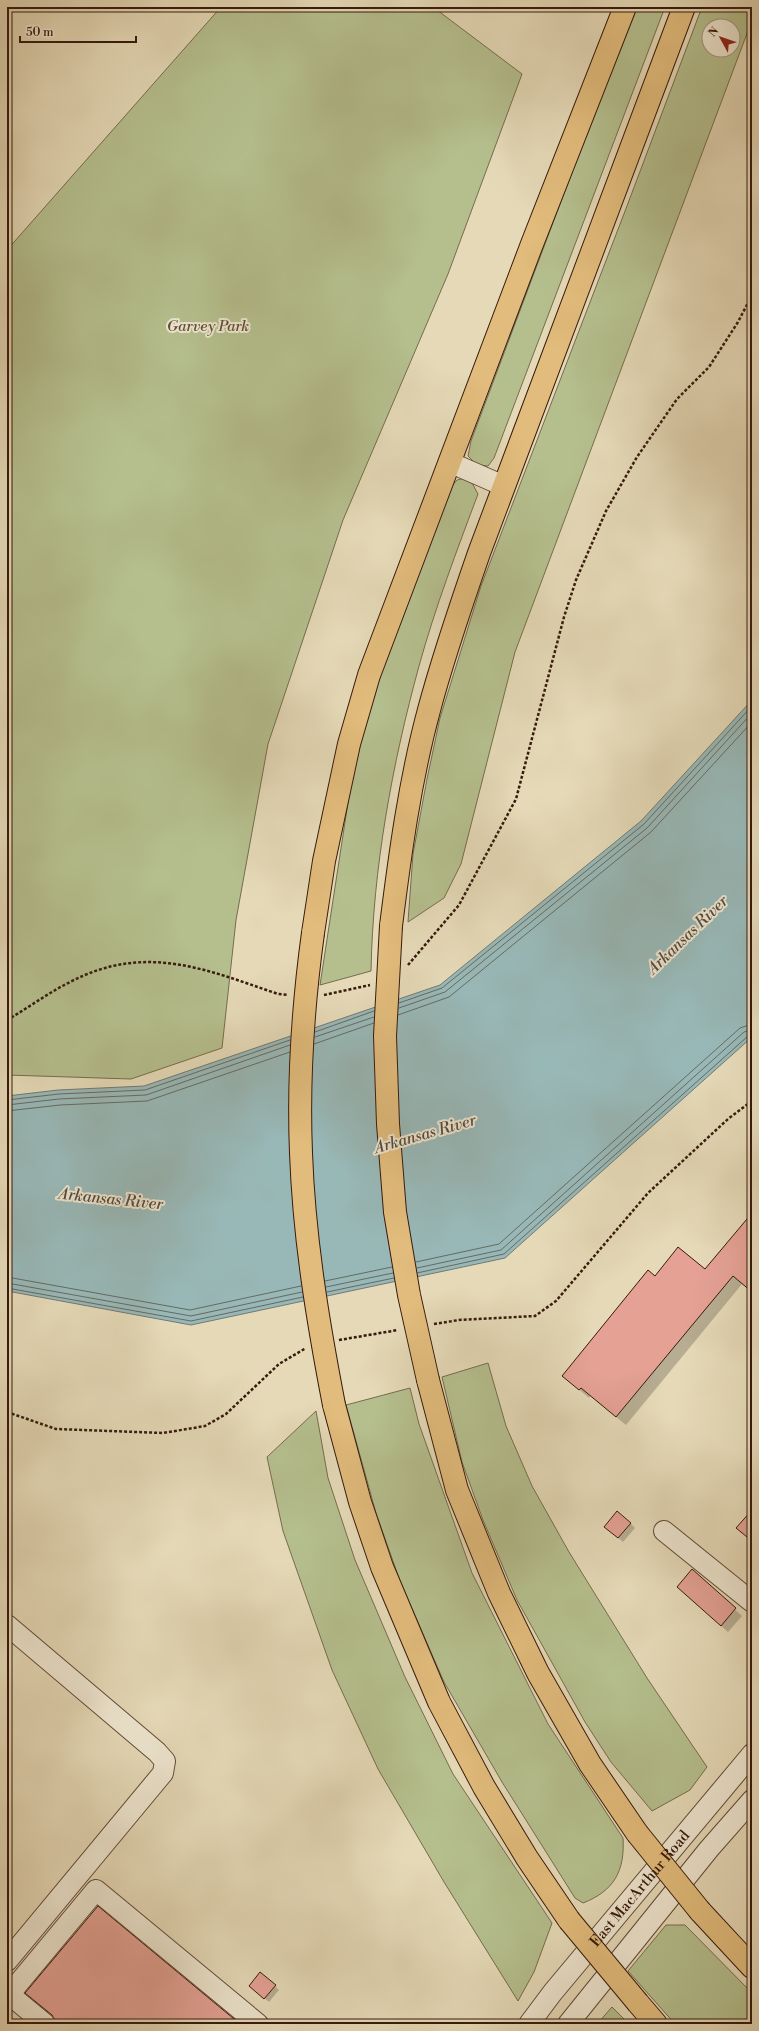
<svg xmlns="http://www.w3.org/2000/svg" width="759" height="2031" font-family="'Libre Bodoni',serif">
	<rect width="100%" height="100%" fill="#e5d9b7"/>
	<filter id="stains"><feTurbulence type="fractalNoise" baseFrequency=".005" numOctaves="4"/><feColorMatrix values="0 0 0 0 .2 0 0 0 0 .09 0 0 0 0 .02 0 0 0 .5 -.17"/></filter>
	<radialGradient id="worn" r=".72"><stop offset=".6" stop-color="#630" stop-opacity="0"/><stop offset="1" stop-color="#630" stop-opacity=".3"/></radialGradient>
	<!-- green -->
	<g fill="#b5bf8e" stroke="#766c4e" fill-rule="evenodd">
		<polygon points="221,7 433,7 522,74 448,274 343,520 268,744 236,920 222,1048 131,1079 7,1075 7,250"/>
		<polygon points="634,7 665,7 494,458 488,466 477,465 468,456 471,441"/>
		<path d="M702,7H752V20L515,652L461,864L444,898L408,922L413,854L427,779L440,718L481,586L627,206ZM709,26H733V50H709Z"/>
		<path d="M465,478L472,483L478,494C457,550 435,608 419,666C392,765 373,868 371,971L320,985L351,783L371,700L450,488L457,480Z"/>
		<polygon points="488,1363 506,1426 532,1486 569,1552 647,1678 707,1767 690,1790 652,1811 611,1762 585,1722 517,1600 483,1520 462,1462 442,1377"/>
		<path d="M410,1388L419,1424L472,1573L548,1724L623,1838C625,1871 614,1891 583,1903L575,1898L502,1782L444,1682L400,1581L376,1513L346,1405Z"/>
		<polygon points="316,1411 328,1478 355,1560 405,1677 453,1774 552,1923 534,1972 518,2001 444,1882 378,1769 332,1670 283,1531 267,1457"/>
		<polygon points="666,1925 685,1925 752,1993 752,2024 675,2024 628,1971"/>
		<polygon points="612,2007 629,2024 597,2024"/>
	</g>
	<!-- water -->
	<polygon fill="#98b8b7" stroke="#717973" points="752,700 752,1037 505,1258 191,1325 7,1291 7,1096 58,1090 144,1086 440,985 641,821"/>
	<!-- shadow -->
	<g fill="#0003">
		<polygon points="752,1214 752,1292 742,1284 626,1425 590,1396 589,1398 563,1376 655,1277 705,1270"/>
		<polygon points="630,1523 635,1528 623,1542 610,1531"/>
		<polygon points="692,1571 742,1616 728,1632 685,1593"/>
		<polygon points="98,1908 238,2024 59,2024 57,2022"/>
		<polygon points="275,1986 279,1990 269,2002 255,1990"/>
	</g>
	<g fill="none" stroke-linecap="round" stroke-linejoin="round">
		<!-- shore -->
		<g stroke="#676962" stroke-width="1">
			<polyline points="399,1003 442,988 644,824 752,706"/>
			<polyline points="399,1008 445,992 647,828 752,713"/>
			<polyline points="398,1015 449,997 651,832 752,722"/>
			<polyline points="315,1032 374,1011"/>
			<polyline points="315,1037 374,1017"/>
			<polyline points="314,1044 374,1023"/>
			<polyline points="7,1100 59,1094 145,1090 290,1040"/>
			<polyline points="7,1105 59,1099 146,1095 290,1045"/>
			<polyline points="7,1111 60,1105 147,1101 290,1052"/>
			<polyline points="416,1262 499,1244 740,1028 752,1024"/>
			<polyline points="417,1268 501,1250 744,1032 752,1030"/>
			<polyline points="417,1273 504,1254 748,1036 752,1035"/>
			<polyline points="7,1277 190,1310 301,1286"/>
			<polyline points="325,1281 392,1267"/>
			<polyline points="7,1283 191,1316 302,1292"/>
			<polyline points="326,1287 393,1273"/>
			<polyline points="7,1288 191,1321 303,1297"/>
			<polyline points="327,1292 394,1278"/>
		</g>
	</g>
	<!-- building -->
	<g fill="#e4a194" stroke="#361a0d">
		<polygon points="752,1213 752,1292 733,1276 616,1417 581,1388 579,1390 562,1376 648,1270 655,1276 678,1247 705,1269"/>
		<polygon points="752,1510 752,1541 736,1528"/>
		<polygon points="617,1511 631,1523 618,1538 604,1527"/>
		<polygon points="692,1569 736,1608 721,1626 677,1587"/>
		<polygon points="98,1906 240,2024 56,2023 52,2015 25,1993"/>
		<polygon points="260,1972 276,1985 264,1999 249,1986"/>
	</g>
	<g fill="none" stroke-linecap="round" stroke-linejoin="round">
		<!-- minor casing -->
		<g stroke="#624a38" stroke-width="22">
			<g id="minor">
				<polyline points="449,462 504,486"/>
				<polyline points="664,1531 752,1602"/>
				<polyline points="7,1625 157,1752 165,1761 163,1773 7,1961"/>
				<polyline points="45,2024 16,2000 12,1991 96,1890 258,2024"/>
				<path id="s1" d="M529,2024L553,1992L752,1754"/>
				<polyline points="568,2024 709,1849 752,1800"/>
			</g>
		</g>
		<!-- highway casing -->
		<g stroke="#361a0d" stroke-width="24">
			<g id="highway">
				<path d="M391,926C400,854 410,780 429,710C443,657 461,605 479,553L684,7"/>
				<polyline points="313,933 324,861 349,744 369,675 532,244 625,7"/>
				<polyline points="428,1380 457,1490 499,1593 538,1673 590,1764 637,1833"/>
				<polyline points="334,1405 360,1502 382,1567 439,1702 484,1787 527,1858 569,1920"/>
				<polyline points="700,1911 752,1967"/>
				<polyline points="638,2003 656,2024"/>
			</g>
		</g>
		<!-- path -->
		<g stroke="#361a0d" stroke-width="2.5" stroke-dasharray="3 2" stroke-linecap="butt">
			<polyline points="408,965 459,905 516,799 564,617 576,580 606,511 637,457 677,399 709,367 738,322 752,295"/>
			<polyline points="324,995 370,985"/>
			<path d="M7,1020C28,1008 48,993 70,982C145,943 205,969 278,994L288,995"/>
			<polyline points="434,1324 459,1320 535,1316 556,1301 648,1193 728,1119 752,1101"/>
			<polyline points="339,1340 398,1330"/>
			<polyline points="7,1412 56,1429 163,1433 205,1426 226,1414 279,1364 306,1348"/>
		</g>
		<!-- minor -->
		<use href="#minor" stroke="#eee6d0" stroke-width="20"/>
		<!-- highway -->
		<use href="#highway" stroke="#e2bc7c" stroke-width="22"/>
		<!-- highway-bridge casing -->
		<g stroke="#361a0d" stroke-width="24" stroke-linecap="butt">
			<g id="highway-bridge">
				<polyline points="391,926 385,1036 388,1124 395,1212 409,1295 428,1380"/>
				<path d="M313,933C303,1006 298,1079 301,1153C304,1238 318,1322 334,1405"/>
				<polyline points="637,1833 700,1911"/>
				<polyline points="569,1920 638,2003"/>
			</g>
		</g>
		<!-- highway-bridge -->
		<use href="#highway-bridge" stroke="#e2bc7c" stroke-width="22"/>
	</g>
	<g text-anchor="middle" stroke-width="4" stroke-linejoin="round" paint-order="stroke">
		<!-- park labels -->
		<g font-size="15" font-style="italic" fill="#5c4c34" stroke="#eee6d0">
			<text x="208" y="331">Garvey Park</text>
		</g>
		<!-- street labels -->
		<g font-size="15" fill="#361a0d" stroke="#eee6d0">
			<text dy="5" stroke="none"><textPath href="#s1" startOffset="175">East MacArthur Road</textPath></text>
		</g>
		<!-- water labels -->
		<g font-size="16" font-style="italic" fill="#534940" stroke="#eee6d0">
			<text transform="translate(687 934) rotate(-44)" y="6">Arkansas River</text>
			<text transform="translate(425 1133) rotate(-16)" y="6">Arkansas River</text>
			<text transform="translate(111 1198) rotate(6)" y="6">Arkansas River</text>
		</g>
	</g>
	<!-- margin -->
	<rect width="759" height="2031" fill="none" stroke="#e5d9b7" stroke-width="24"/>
	<rect x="8" y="8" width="743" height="2015" fill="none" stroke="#361a0d" stroke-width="2"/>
	<rect x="12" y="12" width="735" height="2007" fill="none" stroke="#361a0d"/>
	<!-- north arrow -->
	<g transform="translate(721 38) rotate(310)"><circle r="19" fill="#eee6d0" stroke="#a49482"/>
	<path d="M0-3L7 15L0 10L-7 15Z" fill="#8f2418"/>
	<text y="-6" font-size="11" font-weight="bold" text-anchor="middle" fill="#361a0d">N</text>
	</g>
	<!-- scale -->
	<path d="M20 36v6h116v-6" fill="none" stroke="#361a0d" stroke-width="2"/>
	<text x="26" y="36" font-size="12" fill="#361a0d" stroke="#eee6d0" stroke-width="3" paint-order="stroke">50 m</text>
	<rect width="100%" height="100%" filter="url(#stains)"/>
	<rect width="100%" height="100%" fill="url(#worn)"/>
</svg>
